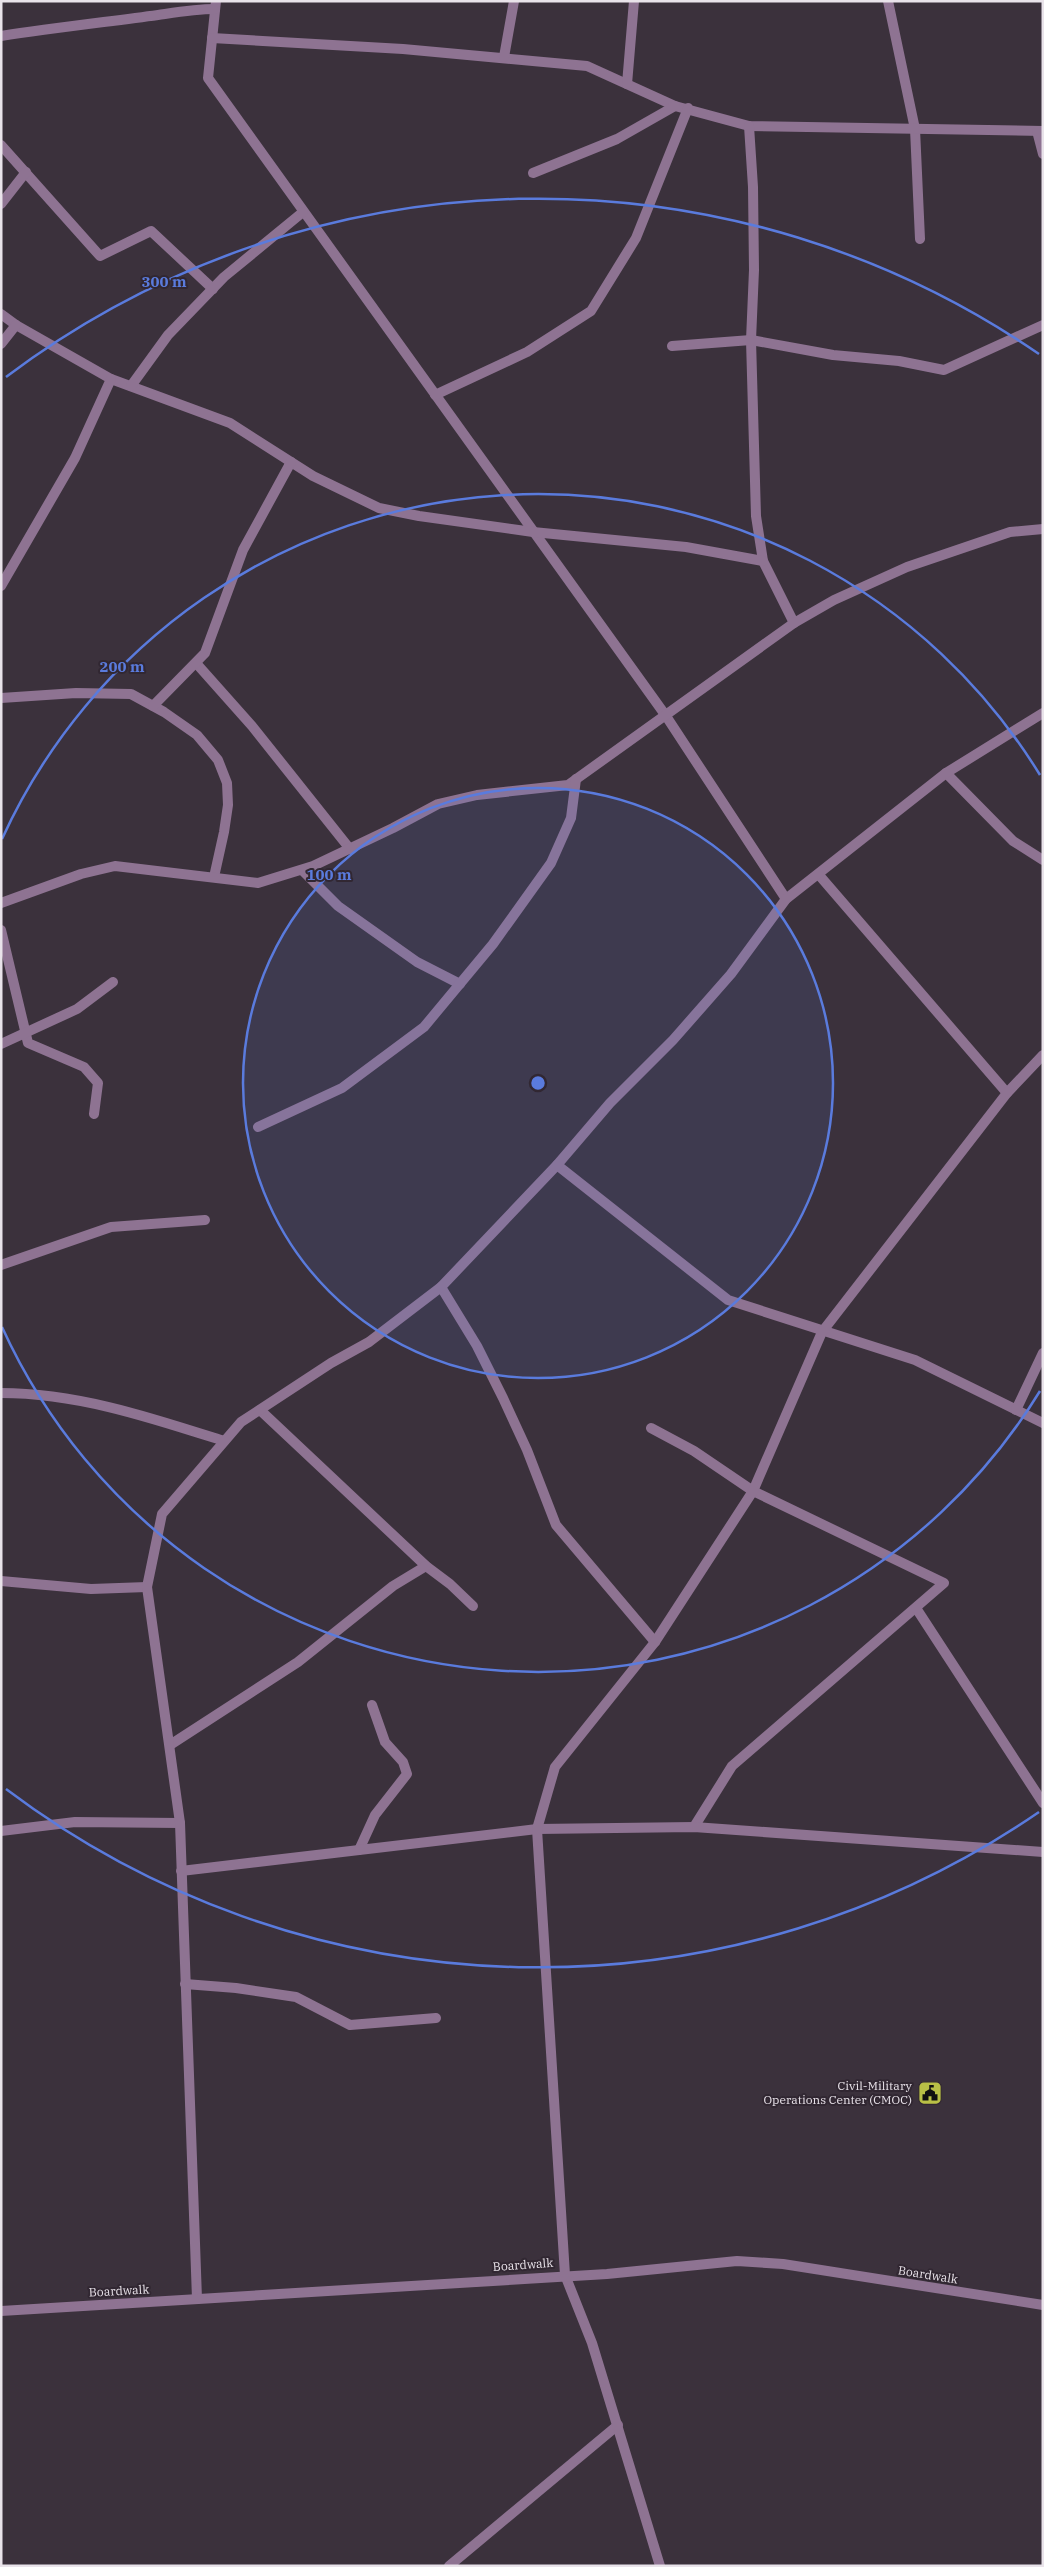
<svg xmlns="http://www.w3.org/2000/svg" width="1044" height="2567" font-family="'IBM Plex Serif',serif">
	<rect width="100%" height="100%" fill="#3b313c"/>
	<g fill="none" stroke-linecap="round" stroke-linejoin="round">
		<!-- minor -->
		<g stroke="#8e7392" stroke-width="10">
			<polyline points="216,1 208,78 666,716 786,899"/>
			<polyline points="888,1 915,129 920,239"/>
			<path d="M1,36C54,28 106,22 158,15C178,12 195,9 215,9"/>
			<polyline points="212,38 403,49 587,66 675,106 749,126 1043,131"/>
			<polyline points="504,57 514,1"/>
			<polyline points="627,84 634,1"/>
			<polyline points="749,126 753,187 754,270 751,340 756,516 763,561 794,623"/>
			<polyline points="1037,131 1043,154"/>
			<polyline points="1,145 100,256 151,231 213,289"/>
			<polyline points="533,173 617,139 675,106"/>
			<polyline points="1,204 26,172"/>
			<polyline points="1,314 16,325 111,379 230,423 313,476 379,508 419,516 533,532 686,547 763,561"/>
			<polyline points="1,344 16,325"/>
			<polyline points="672,346 751,340 833,355 899,361 944,370 1043,325"/>
			<polyline points="131,386 168,335 224,277 303,212"/>
			<polyline points="435,395 527,352 591,311 636,238 688,108"/>
			<polyline points="1,586 75,458 111,379"/>
			<polyline points="196,663 252,726 350,849"/>
			<polyline points="1,698 76,693 131,694 164,712 197,735 218,760 227,783 228,805 224,832 214,877"/>
			<polyline points="153,706 205,653 243,550 291,462"/>
			<polyline points="946,773 1013,841 1043,860"/>
			<polyline points="302,870 338,906 417,962 460,984"/>
			<polyline points="819,875 1007,1093"/>
			<polyline points="1,903 81,874 115,866 258,883 313,866 393,828 438,804 477,795 568,785 794,623 834,600 907,567 1010,532 1043,529"/>
			<polyline points="1,930 28,1043 84,1067 98,1083 94,1114"/>
			<polyline points="1,1044 77,1009 113,982"/>
			<polyline points="258,1127 342,1088 424,1027 493,944 551,863 571,818 576,779"/>
			<polyline points="557,1165 728,1300 915,1360 1043,1423"/>
			<polyline points="1,1265 111,1227 205,1220"/>
			<polyline points="441,1287 477,1346 503,1398 527,1450 556,1525 655,1642"/>
			<path d="M1,1393C78,1393 152,1418 224,1441"/>
			<polyline points="260,1410 426,1566 450,1584 473,1606"/>
			<polyline points="1016,1410 1043,1353"/>
			<polyline points="651,1428 694,1451 753,1491 944,1583 732,1766 694,1827"/>
			<polyline points="1,1581 91,1589 147,1587"/>
			<polyline points="916,1608 1043,1803"/>
			<polyline points="170,1745 298,1662 393,1586 426,1566"/>
			<polyline points="1,1831 75,1822 180,1823"/>
			<polyline points="359,1850 375,1815 407,1774 403,1762 385,1742 372,1705"/>
			<polyline points="181,1871 537,1829 694,1827 1043,1852"/>
			<polyline points="185,1984 236,1988 296,1997 350,2025 436,2018"/>
			<polyline points="197,2299 180,1823 147,1587 162,1514 241,1422 331,1363 369,1342 441,1287 557,1165 610,1103 673,1040 731,974 786,899 946,773 1043,713"/>
			<polyline points="449,2566 618,2425"/>
			<polyline points="660,2566 592,2343 565,2275 537,1829 555,1767 655,1642 753,1491 822,1332 1007,1093 1043,1055"/>
		</g>
		<!-- tertiary -->
		<polyline stroke="#8e7392" stroke-width="10" points="1,2311 607,2274 737,2261 783,2264 1043,2305"/>
	</g>
	<!-- distance rings -->
	<circle cx="538" cy="1083" r="295" fill="#5a7bdd" fill-opacity=".12"/>
	<g fill="none" stroke="#5a7bdd" stroke-width="2.5">
		<circle cx="538" cy="1083" r="295"/>
		<path d="M1040 1391A589 589 0 0 1 2 1327M2 839A589 589 0 0 1 1040 775"/>
		<path d="M1039 1812A884 884 0 0 1 6 1789M6 377A884 884 0 0 1 1039 354"/>
	</g>
	<!-- icons -->
	<defs>
		<g id="civic-square" transform="scale(1.25)"><rect x="-9" y="-9" width="18" height="18" rx="4" fill="#b9c046" stroke="#312732"/><path d="M-.6-6.5H3V-4.5H.6V-3L4-1V1h2V6H-6V1h2V-1L-.6-3ZM-1.2 2.5V6h2.4V2.5Z" fill="#111"/></g>
	</defs>
	<g fill-rule="evenodd">
		<use href="#civic-square" x="930" y="2093"/>
	</g>
	<g text-anchor="middle" stroke-width="4" stroke-linejoin="round" paint-order="stroke">
		<!-- poi labels -->
		<g font-size="12" fill="#e9e3ea" stroke="#312732" text-anchor="end">
			<text x="912" y="2090">Civil-Military<tspan x="912" dy="14">Operations Center (CMOC)</tspan></text>
		</g>
		<!-- street labels -->
		<g font-size="12" fill="#e9e3ea" stroke="#312732">
			<text transform="translate(523 2265) rotate(-4)" y="4">Boardwalk</text>
			<text transform="translate(928 2275) rotate(9)" y="4">Boardwalk</text>
			<text transform="translate(119 2291) rotate(-3)" y="4">Boardwalk</text>
		</g>
	</g>
	<circle cx="538" cy="1083" r="8" fill="#5a7bdd" stroke="#312732" stroke-width="2.5"/>
	<g font-size="15" text-anchor="middle" font-weight="bold" fill="#5a7bdd" stroke="#312732" stroke-width="4" stroke-linejoin="round" paint-order="stroke">
		<text x="164" y="287">300 m</text>
		<text x="122" y="672">200 m</text>
		<text x="329" y="880">100 m</text>
	</g>
	<!-- border -->
	<rect width="1044" height="2567" fill="none" stroke="#e9e3ea" stroke-width="5"/>
</svg>
